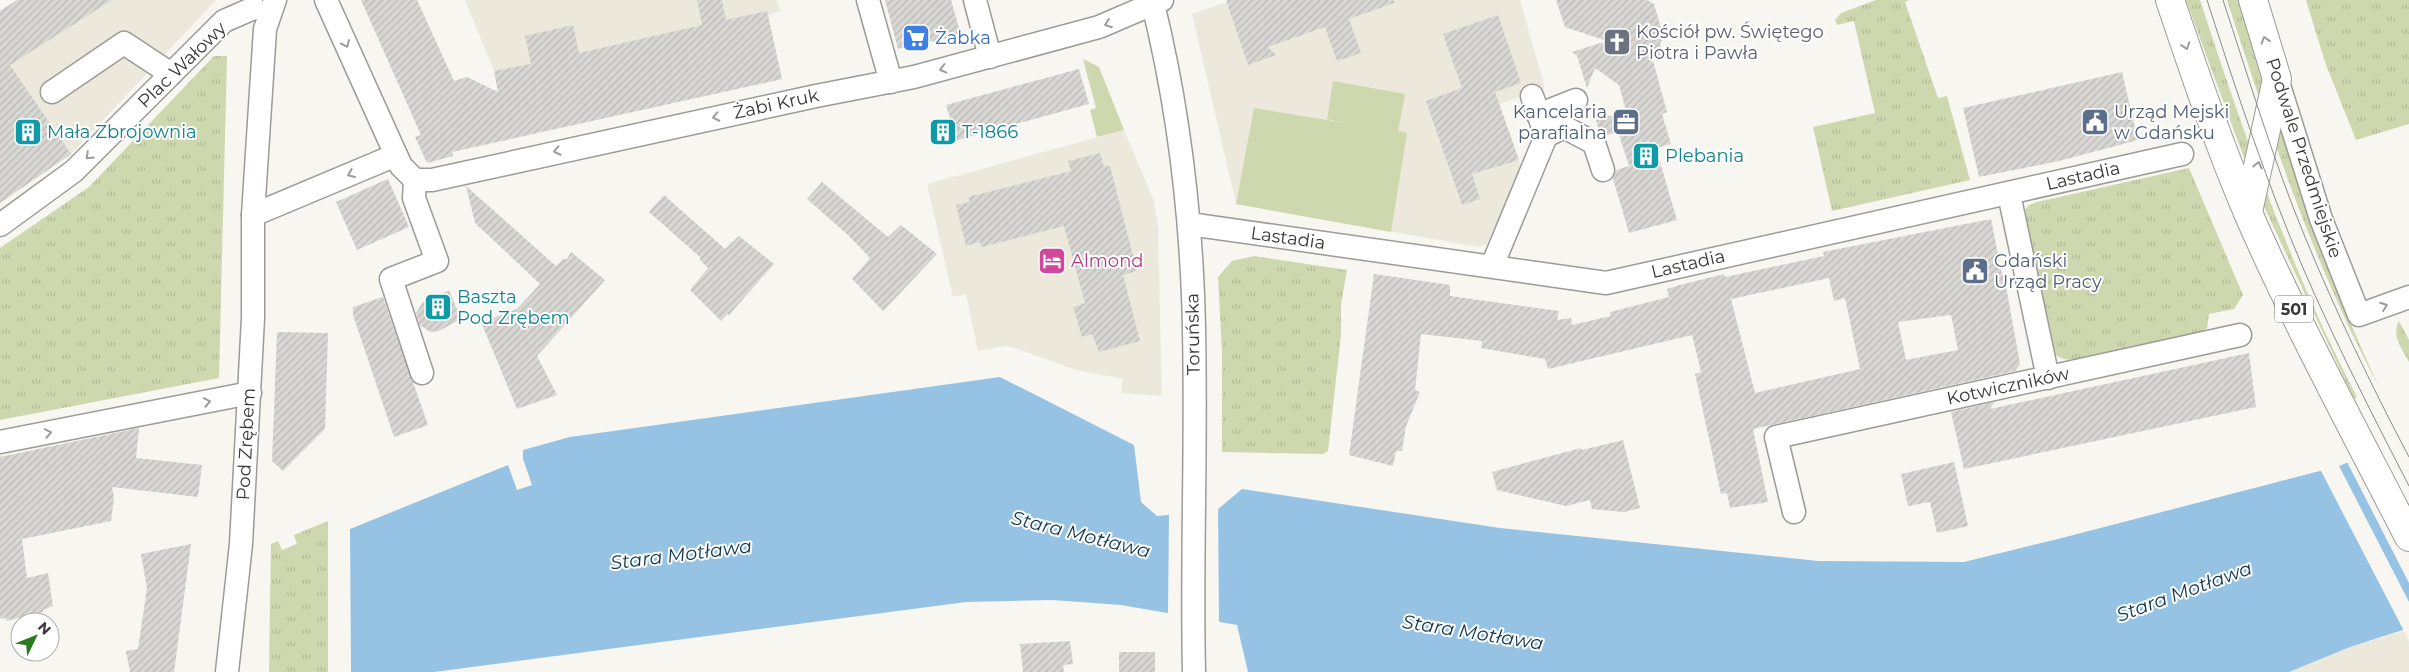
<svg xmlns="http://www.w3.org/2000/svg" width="2409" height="672" font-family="Montserrat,sans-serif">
	<defs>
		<pattern id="grass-tufts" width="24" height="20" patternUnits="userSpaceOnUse" patternTransform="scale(1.25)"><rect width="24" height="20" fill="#ced8af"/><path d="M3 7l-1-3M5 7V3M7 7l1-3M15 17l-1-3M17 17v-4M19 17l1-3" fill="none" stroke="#b2ba97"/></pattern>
		<pattern id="building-hatch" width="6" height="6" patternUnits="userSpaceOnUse" patternTransform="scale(1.25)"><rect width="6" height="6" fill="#d9d7d3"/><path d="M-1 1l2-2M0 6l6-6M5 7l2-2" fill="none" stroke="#bbb9b6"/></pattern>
	</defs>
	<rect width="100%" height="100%" fill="#f7f6f1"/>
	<!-- built -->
	<g fill="#ede8dc">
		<polygon points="17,0 216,0 71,154 0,203 0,11"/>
		<polygon points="465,0 777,0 780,11 768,15 782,79 509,139 494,71"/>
		<polygon points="1233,0 1520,0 1545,88 1499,104 1522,169 1486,245 1478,247 1236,204 1192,14"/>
		<polygon points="1124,130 1154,201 1158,228 1162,396 1121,393 1123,379 1076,370 1015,348 1005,346 978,351 966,294 953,297 927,184"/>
		<polygon points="2404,631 2409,641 2409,672 2289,672 2350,647"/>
	</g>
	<!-- grass -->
	<g fill="url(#grass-tufts)">
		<polygon points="1876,0 1909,0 1905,2 1938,98 1947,96 1970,180 1832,211 1813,127 1875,113 1854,21 1837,25 1835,20 1841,13"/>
		<path d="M2186,0H2200C2244,135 2291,270 2357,397L2354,399L2254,185Z"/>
		<path d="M2227,0H2240C2281,131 2320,261 2378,385C2313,263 2270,132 2227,0Z"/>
		<polygon points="2306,0 2409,0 2409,124 2356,140 2325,62"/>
		<polygon points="214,56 227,56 219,378 0,420 0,248 89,187"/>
		<path d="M2189,168L2243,295L2234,309L2209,314L2207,328L2203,332L2080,359C2067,360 2059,361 2051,349L2025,210L2029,205L2037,202Z"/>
		<polygon points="1254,256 1347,270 1341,305 1341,335 1328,451 1323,454 1222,452 1222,351 1218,277 1232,261"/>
		<path d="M2399,321L2409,340V362C2402,349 2391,336 2399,321Z"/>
		<polygon points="328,521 328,672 269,672 271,544 278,541 282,550 297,544 294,535"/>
	</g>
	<!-- garden -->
	<g fill="#ced8af">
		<polygon points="1083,59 1099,67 1124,130 1097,137 1090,110 1096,108"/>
		<polygon points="1333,81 1405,94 1398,131 1407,133 1391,232 1236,204 1254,108 1345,123 1327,119"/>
	</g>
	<!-- water -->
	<polygon fill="#96c3e4" points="1000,377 1134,445 1141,502 1157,516 1217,510 1242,489 1500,528 1818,561 1964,562 2058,539 2339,466 2409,438 2409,628 2350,647 2289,672 1248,672 1237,625 1121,605 1052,600 966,602 434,672 351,672 350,529 508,465 517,490 532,485 523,459 523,450 570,437"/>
	<!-- pier -->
	<g fill="#f7f6f1">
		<polygon points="2409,435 2409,583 2346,460"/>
		<polygon points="2338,464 2409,602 2409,631 2405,633 2320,469"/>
		<polygon points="1218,506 1219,624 1168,615 1169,512"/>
	</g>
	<!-- building -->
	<g fill="url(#building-hatch)" fill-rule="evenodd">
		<polygon points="17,0 112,0 10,65 71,154 0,203 0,11"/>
		<polygon points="361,0 417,0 454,81 467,77 498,92 494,71 531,64 525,36 573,25 579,53 702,25 697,0 722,0 726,20 767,11 782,79 452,152 453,156 427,163 415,137 421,135"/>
		<polygon points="885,0 951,0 961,35 898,49"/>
		<polygon points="1226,0 1394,0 1394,3 1349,19 1361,53 1337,61 1325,27 1268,47 1276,55 1248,65"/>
		<polygon points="1556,0 1647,0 1654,4 1664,38 1660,43 1663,54 1653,61 1667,112 1662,114 1671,144 1656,148 1677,220 1629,233 1613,179 1616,170 1629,166 1618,132 1604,136 1599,131 1596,120 1626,111 1619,85 1595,68 1587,88 1577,56 1572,52 1607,41 1565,27"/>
		<polygon points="1498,15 1521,83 1495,92 1519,160 1472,174 1480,199 1462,205 1426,101 1462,88 1443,34"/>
		<polygon points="1079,69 1089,104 936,146 930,123 950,118 946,105"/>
		<polygon points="2122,72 2138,140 2059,161 1979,177 1963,108"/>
		<polygon points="1100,153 1104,167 1110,166 1137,271 1123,275 1140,341 1099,352 1092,334 1082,337 1077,320 1073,307 1085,303 1064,226 982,247 980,242 966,246 956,205 970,202 968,197 1071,171 1068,161"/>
		<polygon points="388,179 409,227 357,250 336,202"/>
		<polygon points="822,182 888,237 901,225 937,254 883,311 852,279 870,258 848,235 807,199"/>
		<polygon points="466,186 556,266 563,259 567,259 571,252 605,280 537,356 557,395 517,409 481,322 517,309 540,284 475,223"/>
		<polygon points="664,195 725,249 739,236 774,264 729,315 727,314 721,321 690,290 708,268 699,259 701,258 649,212"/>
		<path d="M1991,219L2002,275H2004L2020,364L2015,371L1753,429L1768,502L1730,508L1727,493L1721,494L1695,374L1701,372L1692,335L1548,369L1545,359L1481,348L1482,341L1421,334L1415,390L1420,392L1406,426L1402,451H1396L1393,466L1349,455L1374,274L1450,285V296L1559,311L1557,320L1571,318L1572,325L1611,316L1610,312L1669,297L1667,289L1680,285L1724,274L1725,277L1824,256L1823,252ZM1829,278L1834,301L1845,298L1860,369L1755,393L1731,299ZM1951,315L1958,350L1906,360L1898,322Z"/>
		<polygon points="449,290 461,319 439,331 430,332 420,325 416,313 423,302"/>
		<polygon points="383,297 428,425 394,437 353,315 353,307"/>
		<polygon points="277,332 328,333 325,429 283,471 272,461"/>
		<polygon points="2249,353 2256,407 1964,469 1951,412 1995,402 1990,409"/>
		<polygon points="139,428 136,458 202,465 198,497 112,487 114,498 111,521 22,539 27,578 48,573 53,606 43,610 43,612 6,621 6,618 0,619 0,457"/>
		<polygon points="1623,440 1640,508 1624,512 1592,509 1590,500 1566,506 1497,490 1492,472 1581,448 1582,450"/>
		<polygon points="1954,462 1968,526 1937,533 1930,502 1908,506 1901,474"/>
		<polygon points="191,544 174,672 130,672 126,651 138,649 147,588 141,554"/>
		<polygon points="1070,641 1073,664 1063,665 1064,672 1023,672 1020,644"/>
		<rect x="1119" y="652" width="36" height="20"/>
	</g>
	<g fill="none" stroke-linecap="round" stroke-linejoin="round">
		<!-- minor casing -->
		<g stroke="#9d9b97" stroke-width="25">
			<g id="minor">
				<polyline points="326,0 401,166 415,180 432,180 816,96 914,77 1099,27 1162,0"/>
				<polyline points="868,0 891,82"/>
				<polyline points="975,0 990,57"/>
				<path d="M1152,0C1176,96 1189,196 1193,295C1198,420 1191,546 1194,672"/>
				<polyline points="2277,79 2321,219 2359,315 2409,297"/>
				<polyline points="52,92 124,43 171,74"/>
				<polyline points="1538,115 1576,100"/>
				<polyline points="1546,136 1564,127 1594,143 1603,170"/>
				<polyline points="415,180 414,198 437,261 391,279 422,373"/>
				<polyline points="2009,194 2048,378"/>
				<polyline points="253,215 396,155"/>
				<polyline points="1189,224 1606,283 2182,154"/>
				<polyline points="0,225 74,171 224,21 254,8"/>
				<polyline points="1492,266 1546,136 1532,96"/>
				<polyline points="0,442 250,393"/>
				<polyline points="1794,512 1776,437 2240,335"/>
				<polyline points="227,672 241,544 253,318 253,215 265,29 275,0"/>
			</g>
		</g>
		<!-- major casing -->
		<g stroke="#9d9b97" stroke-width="30">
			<g id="major">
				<path d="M2170,0C2194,71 2218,143 2248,213C2296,323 2354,430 2409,537"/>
				<polyline points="2248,212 2277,79 2253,0"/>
			</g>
		</g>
		<!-- minor -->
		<use href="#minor" stroke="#fff" stroke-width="22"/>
		<!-- major -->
		<use href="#major" stroke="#fff" stroke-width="28"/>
		<!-- tram -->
		<g stroke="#8d8c89" stroke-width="1">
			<path d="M2207,0C2236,90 2266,181 2303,268C2335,342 2372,414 2409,486"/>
			<path d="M2223,0C2249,79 2273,160 2305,237C2336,312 2371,385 2409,457"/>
		</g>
	</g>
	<!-- one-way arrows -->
	<defs><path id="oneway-chevron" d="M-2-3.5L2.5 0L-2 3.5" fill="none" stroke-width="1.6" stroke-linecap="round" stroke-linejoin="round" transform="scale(1.25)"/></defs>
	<g stroke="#9c9c9a">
		<use href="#oneway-chevron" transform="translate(1108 24) rotate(160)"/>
		<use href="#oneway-chevron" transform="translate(2265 40) rotate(-107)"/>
		<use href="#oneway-chevron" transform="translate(346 44) rotate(66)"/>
		<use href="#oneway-chevron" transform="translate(2186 46) rotate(71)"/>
		<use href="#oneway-chevron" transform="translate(943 69) rotate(166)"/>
		<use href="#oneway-chevron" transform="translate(716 117) rotate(168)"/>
		<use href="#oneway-chevron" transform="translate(557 151) rotate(168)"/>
		<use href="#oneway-chevron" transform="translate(89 156) rotate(136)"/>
		<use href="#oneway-chevron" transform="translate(2258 165) rotate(-77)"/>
		<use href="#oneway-chevron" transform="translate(351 174) rotate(157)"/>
		<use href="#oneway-chevron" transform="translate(2384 306) rotate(-20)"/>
		<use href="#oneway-chevron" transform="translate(207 402) rotate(-11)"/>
		<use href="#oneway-chevron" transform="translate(48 433) rotate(-11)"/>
	</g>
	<!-- icons -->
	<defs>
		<g id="supermarket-square" transform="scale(1.4375)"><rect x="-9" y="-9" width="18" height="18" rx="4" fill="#3f7fe0" stroke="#fff"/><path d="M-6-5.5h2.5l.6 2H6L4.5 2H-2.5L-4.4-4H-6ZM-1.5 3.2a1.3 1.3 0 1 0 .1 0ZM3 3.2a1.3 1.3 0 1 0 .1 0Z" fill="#fff"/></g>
		<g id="church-square" transform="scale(1.4375)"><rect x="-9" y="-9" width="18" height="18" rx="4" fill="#6b7280" stroke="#fff"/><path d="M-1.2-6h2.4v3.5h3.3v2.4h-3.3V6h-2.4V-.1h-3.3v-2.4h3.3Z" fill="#fff"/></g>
		<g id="office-square" transform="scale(1.4375)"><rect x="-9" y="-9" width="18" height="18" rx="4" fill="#5c6f8a" stroke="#fff"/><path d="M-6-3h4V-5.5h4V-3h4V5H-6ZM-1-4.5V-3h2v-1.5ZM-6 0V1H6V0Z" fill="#fff"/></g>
		<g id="civic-square" transform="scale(1.4375)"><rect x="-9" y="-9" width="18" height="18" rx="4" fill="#5c6f8a" stroke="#fff"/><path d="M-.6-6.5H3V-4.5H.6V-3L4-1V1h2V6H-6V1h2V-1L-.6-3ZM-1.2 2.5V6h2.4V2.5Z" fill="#fff"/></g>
		<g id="building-square" transform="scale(1.4375)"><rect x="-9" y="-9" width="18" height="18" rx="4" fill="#0f9aa8" stroke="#fff"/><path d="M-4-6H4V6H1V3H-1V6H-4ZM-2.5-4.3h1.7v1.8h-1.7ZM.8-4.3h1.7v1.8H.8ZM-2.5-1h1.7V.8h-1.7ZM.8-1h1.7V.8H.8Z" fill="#fff"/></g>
		<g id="hotel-square" transform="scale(1.4375)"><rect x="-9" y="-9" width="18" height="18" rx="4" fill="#d1479c" stroke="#fff"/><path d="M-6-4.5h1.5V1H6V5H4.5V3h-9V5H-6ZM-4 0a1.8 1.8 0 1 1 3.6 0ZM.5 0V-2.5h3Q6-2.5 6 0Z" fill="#fff"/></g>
	</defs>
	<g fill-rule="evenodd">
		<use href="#supermarket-square" x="916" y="38"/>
		<use href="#church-square" x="1617" y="42"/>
		<use href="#office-square" x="1626" y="122"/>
		<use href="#civic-square" x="2095" y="122"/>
		<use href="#building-square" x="28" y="132"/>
		<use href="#building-square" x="943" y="132"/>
		<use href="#building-square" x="1646" y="156"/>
		<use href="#hotel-square" x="1052" y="261"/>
		<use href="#civic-square" x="1975" y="271"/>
		<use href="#building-square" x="438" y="307"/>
	</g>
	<g text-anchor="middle" stroke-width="4" stroke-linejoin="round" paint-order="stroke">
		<!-- shield labels -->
		<rect fill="#fff" stroke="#747472" stroke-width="1" x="2275" y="295.5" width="38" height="27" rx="4"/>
		<g font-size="16" font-weight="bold" fill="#393836">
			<text x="2294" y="315">501</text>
		</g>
		<!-- worship labels -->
		<g font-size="18" fill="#5b616d" stroke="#fff" text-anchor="start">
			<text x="1636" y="38">Kościół pw. Świętego<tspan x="1636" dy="21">Piotra i Pawła</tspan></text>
		</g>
		<!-- shop labels -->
		<g font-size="18" fill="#366cbe" stroke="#fff" text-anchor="start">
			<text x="935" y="44">Żabka</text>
		</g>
		<!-- street labels -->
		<g font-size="18" fill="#393836" stroke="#fff">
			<text transform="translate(182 65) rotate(-44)" y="6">Plac Wałowy</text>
			<text transform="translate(776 104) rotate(-12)" y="6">Żabi Kruk</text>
			<text transform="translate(2304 158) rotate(72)" y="6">Podwale Przedmiejskie</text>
			<text transform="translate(2083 176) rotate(-13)" y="6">Lastadia</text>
			<text transform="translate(1288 238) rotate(8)" y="6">Lastadia</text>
			<text transform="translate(1688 264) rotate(-13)" y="6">Lastadia</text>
			<text transform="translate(1193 334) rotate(-91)" y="6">Toruńska</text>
			<text transform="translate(2008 386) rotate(-12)" y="6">Kotwiczników</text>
			<text transform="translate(246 444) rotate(-87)" y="6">Pod Zrębem</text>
		</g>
		<!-- service labels -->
		<g font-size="18" fill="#4e5e75" stroke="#fff" text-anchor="start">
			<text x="1607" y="118" text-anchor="end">Kancelaria<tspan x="1607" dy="21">parafialna</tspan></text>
			<text x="2114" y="118">Urząd Mejski<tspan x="2114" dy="21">w Gdańsku</tspan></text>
			<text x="1994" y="267">Gdański<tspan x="1994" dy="21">Urząd Pracy</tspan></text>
		</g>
		<!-- culture labels -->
		<g font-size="18" fill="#0d838f" stroke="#fff" text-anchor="start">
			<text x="47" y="138">Mała Zbrojownia</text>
			<text x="962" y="138">T-1866</text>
			<text x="1665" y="162">Plebania</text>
			<text x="457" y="303">Baszta<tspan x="457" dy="21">Pod Zrębem</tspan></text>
		</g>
		<!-- hotel labels -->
		<g font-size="18" fill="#b23c85" stroke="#fff" text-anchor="start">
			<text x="1071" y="267">Almond</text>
		</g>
		<!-- water labels -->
		<g font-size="19" font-style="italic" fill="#11364d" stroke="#fff">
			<text transform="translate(1081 534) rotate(14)" y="7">Stara Motława</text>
			<text transform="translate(681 554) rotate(-7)" y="7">Stara Motława</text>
			<text transform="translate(2184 591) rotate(-20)" y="7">Stara Motława</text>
			<text transform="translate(1473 632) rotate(9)" y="7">Stara Motława</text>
		</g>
	</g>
	<!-- north arrow -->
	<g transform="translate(35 637) rotate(47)"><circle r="24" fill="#ffffff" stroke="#b0afaf"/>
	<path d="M0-4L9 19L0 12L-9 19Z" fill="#2c781f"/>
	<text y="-8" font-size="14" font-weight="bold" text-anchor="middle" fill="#393836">N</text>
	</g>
</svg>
